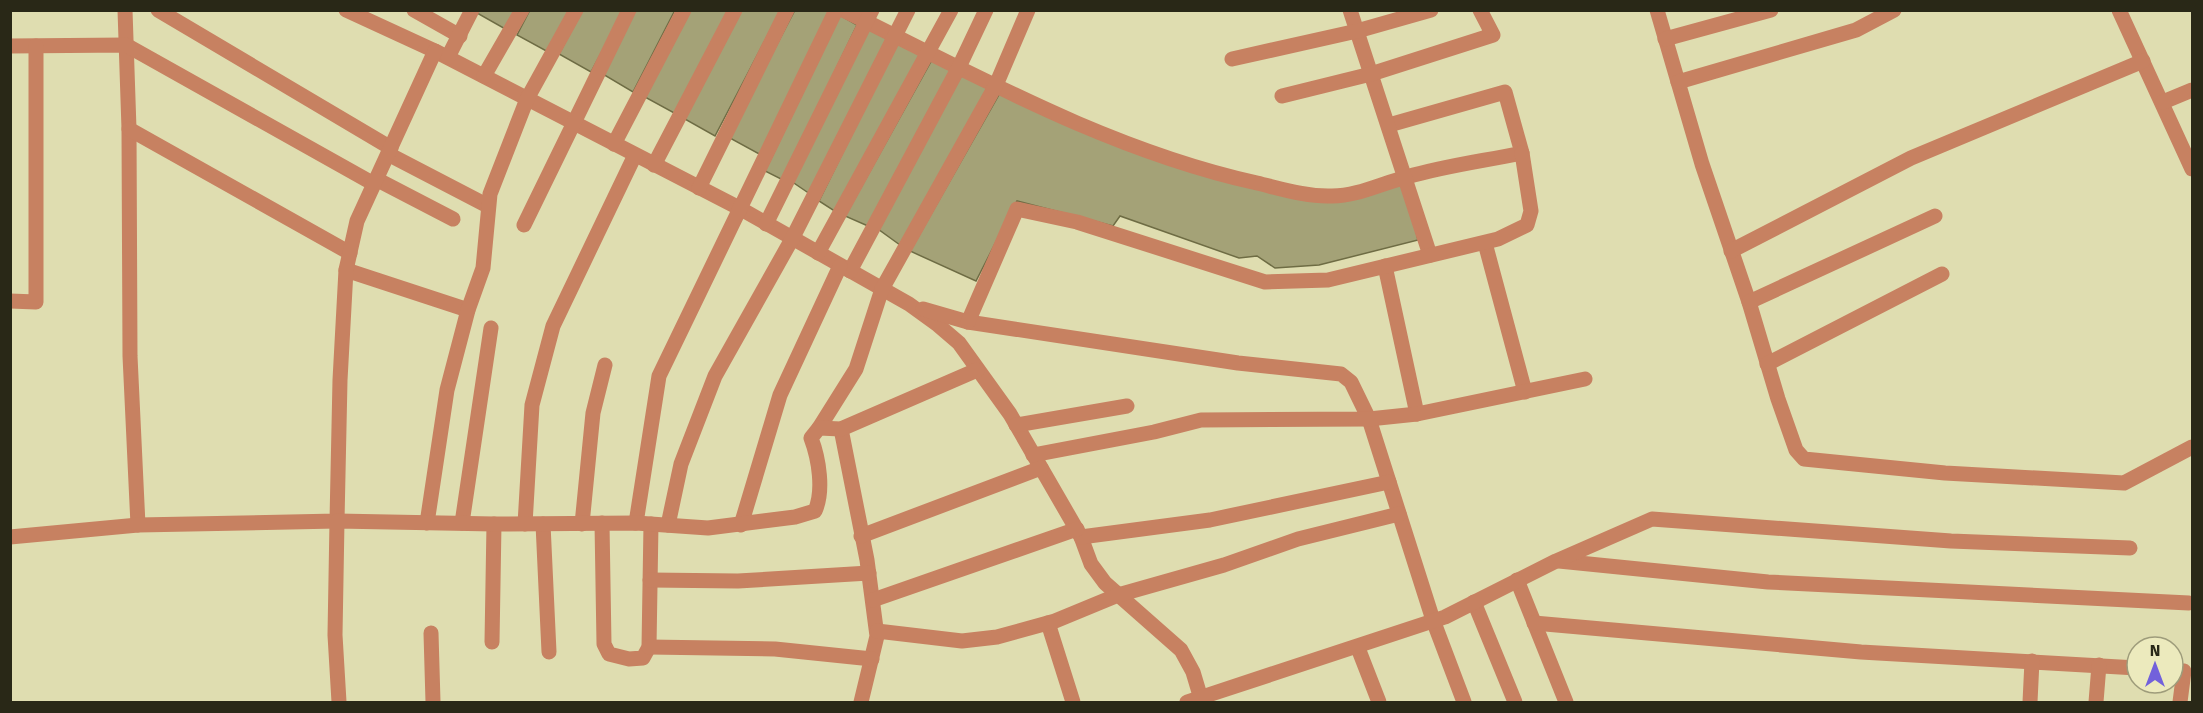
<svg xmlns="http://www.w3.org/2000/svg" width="2203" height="713" font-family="'Fira Sans',sans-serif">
	<rect width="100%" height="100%" fill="#dfddb0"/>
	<!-- building -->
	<g fill="#a4a277" stroke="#6e6c44" stroke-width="1.5">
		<polygon points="479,10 518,10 507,30 477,13"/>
		<polygon points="530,10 572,10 550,53 517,35"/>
		<polygon points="582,10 624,10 591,72 559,54"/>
		<polygon points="634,10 675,10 633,92 601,73"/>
		<polygon points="688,10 730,10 676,114 643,96"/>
		<polygon points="740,10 781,10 715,136 683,118"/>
		<polygon points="795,10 830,10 761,155 728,137"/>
		<polygon points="840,15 857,25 783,180 765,171"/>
		<polygon points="868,29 888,39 810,194 791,181"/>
		<polygon points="897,42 922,56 836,212 819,201"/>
		<polygon points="933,58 954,68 868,226 845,216"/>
		<polygon points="961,72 990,88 900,245 878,229"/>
		<polygon points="1000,93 1252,188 1330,201 1405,184 1418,240 1319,265 1275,268 1257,256 1239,258 1120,216 1113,226 1017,201 976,281 910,251"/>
	</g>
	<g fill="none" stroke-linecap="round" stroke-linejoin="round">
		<!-- minor -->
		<g stroke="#c78161" stroke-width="15">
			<polyline points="125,10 129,129 130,356 138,525"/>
			<polyline points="158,10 391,148"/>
			<polyline points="346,10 435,51 741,209 909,304 938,325 959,343 1010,414 1081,537 1091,564 1105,583 1181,650 1193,672 1202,702"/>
			<polyline points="414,10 460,36"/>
			<path d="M843,10C977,76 1111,151 1257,183C1282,189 1307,197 1332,196C1358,196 1382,183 1407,177C1444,166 1484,161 1522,153L1505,92L1389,125"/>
			<polyline points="1350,10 1430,255"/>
			<polyline points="1657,10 1702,164 1749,302 1778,399 1796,450 1804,459 1945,473 2124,483 2192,447"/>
			<polyline points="2119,10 2192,169"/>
			<polyline points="1665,39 1771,10"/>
			<polyline points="10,46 126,45 374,184"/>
			<polyline points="448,57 472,10"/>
			<polyline points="1232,59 1357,31 1431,10"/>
			<polyline points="484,76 522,10"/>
			<polyline points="1678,82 1856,30 1894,10"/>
			<polyline points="1282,96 1371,74 1493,35 1480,10"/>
			<polyline points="2163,102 2192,90"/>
			<polyline points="129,129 350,253"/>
			<polyline points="614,144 684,10"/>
			<polyline points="388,154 488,206"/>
			<polyline points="654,165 735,10"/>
			<polyline points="376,179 453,219"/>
			<polyline points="699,188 787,10"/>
			<polyline points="766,224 872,10"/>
			<polyline points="524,225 629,10"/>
			<polyline points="1485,243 1525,392"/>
			<polyline points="1731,251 1911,158 2143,61"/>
			<polyline points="818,253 951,10"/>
			<polyline points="1385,266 1417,414"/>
			<polyline points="346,270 468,310"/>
			<polyline points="850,271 959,67 986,10"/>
			<polyline points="10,301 36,302 36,46"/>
			<polyline points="1749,302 1935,216"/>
			<polyline points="923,309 968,322 1238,363 1341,374 1351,382 1369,419 1433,620 1464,702"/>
			<polyline points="968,322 1017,209 1077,222 1265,282 1328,280 1498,239 1527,225 1531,211 1522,153"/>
			<polyline points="1767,364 1942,274"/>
			<polyline points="1016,425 1127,406"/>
			<polyline points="819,428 856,369 882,289 996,85 1028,10"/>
			<polyline points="841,429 867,560 877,636 861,702"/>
			<polyline points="1033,455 1154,432 1201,420 1369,419 1417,414 1585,379"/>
			<polyline points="427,523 447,390 468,310 483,268 490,194 527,99 576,10"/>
			<polyline points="462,523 491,328"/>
			<polyline points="602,523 604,644 609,654 629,659 643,658 649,647 651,524"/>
			<polyline points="636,523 659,376 836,10"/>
			<polyline points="525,524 532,405 553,326 635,155"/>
			<polyline points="543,524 549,652"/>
			<polyline points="582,524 593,413 605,365"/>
			<polyline points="668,525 681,464 715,376 792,239 908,10"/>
			<polyline points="741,525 780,395 840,266"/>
			<polyline points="861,536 1041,468"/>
			<polyline points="10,537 138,525 337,521 340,380 346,270 357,221 435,51"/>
			<polyline points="1081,537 1210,520 1389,482"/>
			<polyline points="1559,561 1768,582 2189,603"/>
			<polyline points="650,580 738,581 869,573"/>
			<polyline points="1517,580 1566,702"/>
			<polyline points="873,600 1077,529"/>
			<polyline points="1474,602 1515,702"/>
			<polyline points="1048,623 1073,702"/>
			<polyline points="1534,623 1861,652 2137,668"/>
			<polyline points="877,631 962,641 997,637 1055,621 1118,595 1224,565 1298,539 1399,514"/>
			<polyline points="431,633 433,702"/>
			<polyline points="492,642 494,524"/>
			<polyline points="649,647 775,649 872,659"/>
			<polyline points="1358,648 1379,702"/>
			<path d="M339,702L335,635L337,521L494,524L636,523L708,528L795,517L815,511C824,491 819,459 811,438L819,428L841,429L977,370"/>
			<polyline points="1187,702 1445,617 1556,561 1652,519 1951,541 2130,548"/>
			<polyline points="2030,702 2032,661"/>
			<polyline points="2096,702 2099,665"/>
			<polyline points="2180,702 2184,671"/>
		</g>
	</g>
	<!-- border -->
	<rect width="2203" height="713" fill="none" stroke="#292817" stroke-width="24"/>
	<!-- north arrow -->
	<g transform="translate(2155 665)"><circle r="28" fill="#eceabd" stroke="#9e9c7b" stroke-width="1.5"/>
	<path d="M0-4.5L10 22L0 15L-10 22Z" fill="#7261db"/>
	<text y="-9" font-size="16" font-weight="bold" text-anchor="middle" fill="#292817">N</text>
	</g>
</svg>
